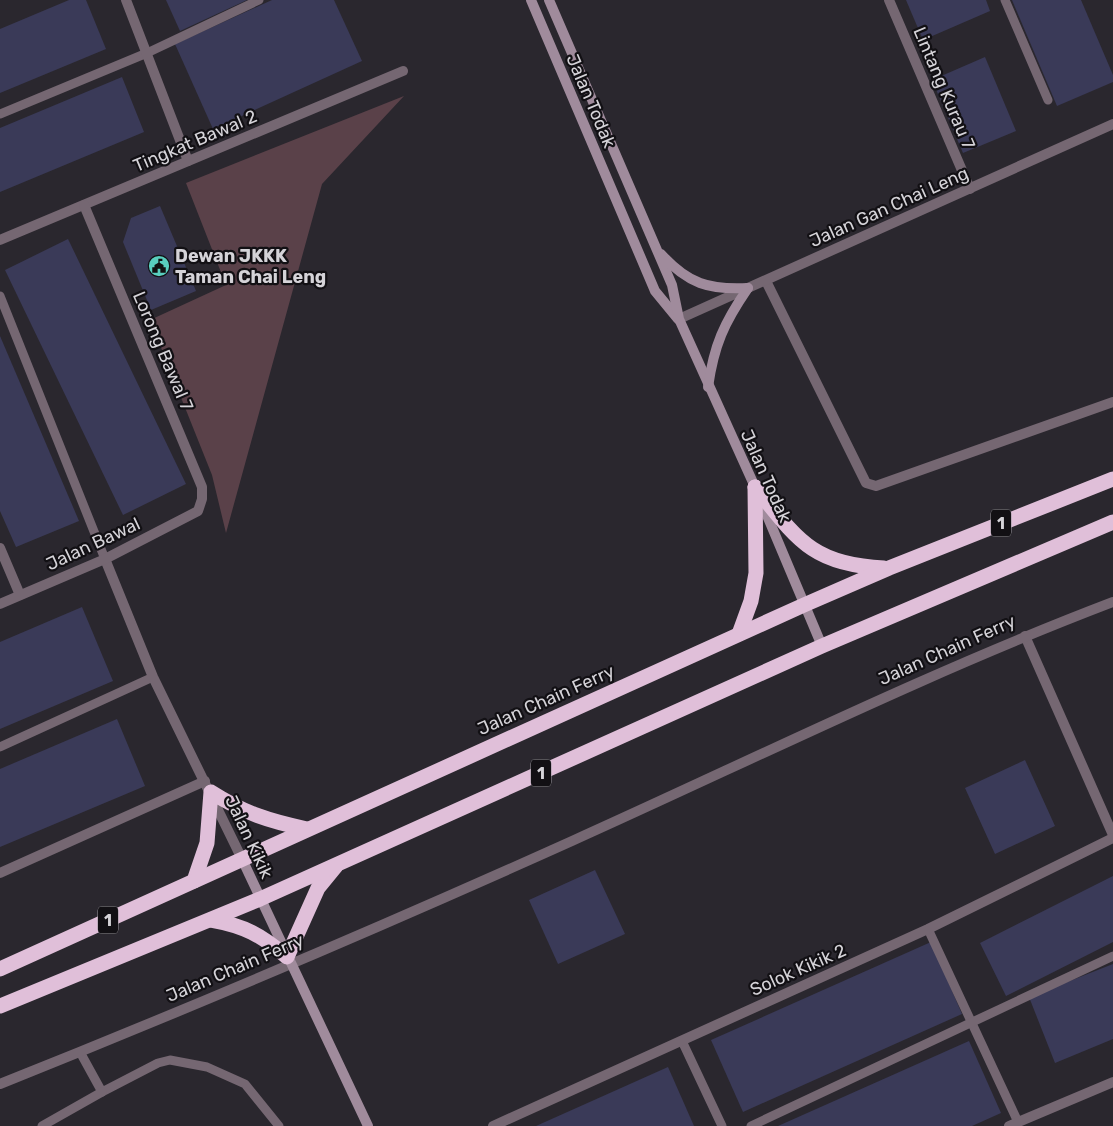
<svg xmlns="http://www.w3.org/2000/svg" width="1113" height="1126" font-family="Rubik,sans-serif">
	<rect width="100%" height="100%" fill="#2a272e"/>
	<!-- green -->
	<polygon fill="#5a4149" points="404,96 322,184 226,533 212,475 150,320 226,285 186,183"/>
	<!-- building -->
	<g fill="#3a3a58">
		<polygon points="69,0 86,0 106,49 0,93 0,29"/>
		<polygon points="166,0 247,0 180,31"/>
		<polygon points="272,0 334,0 362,61 213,129 175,44"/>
		<polygon points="906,0 986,0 990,11 923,40"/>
		<polygon points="1012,0 1081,0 1113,75 1113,82 1057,106"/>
		<polygon points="985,57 1016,131 963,153 932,80"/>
		<polygon points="122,77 144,132 0,192 0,128"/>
		<polygon points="160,206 196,291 151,310 123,242 131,218"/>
		<polygon points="68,239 186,484 123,515 5,270"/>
		<polygon points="0,336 79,521 16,547 0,511"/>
		<polygon points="82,607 113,681 0,729 0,642"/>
		<polygon points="117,719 145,786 0,847 0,769"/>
		<polygon points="1025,760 1055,826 995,854 965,788"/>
		<polygon points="595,870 625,934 558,964 529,900"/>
		<polygon points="1113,876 1113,942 1006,996 980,943"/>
		<polygon points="931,942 962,1014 743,1112 711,1040"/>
		<polygon points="1113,964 1113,1039 1055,1063 1029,997"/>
		<polygon points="969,1041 1001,1113 972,1126 778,1126"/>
		<polygon points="668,1067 694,1126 536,1126"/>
	</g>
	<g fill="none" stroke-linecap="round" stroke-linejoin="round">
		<!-- lane -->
		<g stroke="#756772" stroke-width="9">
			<polyline points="1005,0 1048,100"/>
			<polyline points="0,114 147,53 259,0"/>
			<polyline points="0,296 105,559"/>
			<polyline points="0,747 153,677"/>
			<polyline points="928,929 1018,1122"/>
			<polyline points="682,1041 722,1126"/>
			<polyline points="80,1052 102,1092 158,1063 170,1060 207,1067 245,1084 279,1126"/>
			<polyline points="42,1126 102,1092"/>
			<polyline points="751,1126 1113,956"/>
		</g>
		<!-- street -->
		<g stroke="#756772" stroke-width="10">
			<polyline points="126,0 188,161"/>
			<polyline points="889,0 970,189"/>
			<polyline points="0,240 403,71"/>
			<polyline points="766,281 866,483 876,486 1113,402"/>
			<polyline points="679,319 1113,124"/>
			<polyline points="0,548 20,595"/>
			<polyline points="105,559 153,677 242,859"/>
			<polyline points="0,604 105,559 198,511 202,499 202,487 84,205"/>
			<polyline points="1025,636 1113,835"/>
			<polyline points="0,873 205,781"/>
			<path d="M0,1084C193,1007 383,926 572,841C752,760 929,672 1113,602"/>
			<polyline points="493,1126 928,929 1113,838"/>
			<polyline points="1009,1126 1113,1082"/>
		</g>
		<!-- secondary -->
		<g stroke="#a08b9c" stroke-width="10">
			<polyline points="531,0 655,291 678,319"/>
			<polyline points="549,0 672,285 679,319 755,487 822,646"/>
			<path d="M661,254C688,284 709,290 748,288"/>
			<path d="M708,387C714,345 724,323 748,288"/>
			<polyline points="242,859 368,1126"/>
		</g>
		<!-- highway -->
		<g stroke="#e0bfd9" stroke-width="15">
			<path d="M755,487C797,539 812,565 884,568"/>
			<polyline points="739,634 751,601 756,573 755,487"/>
			<path d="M194,881L207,843L211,792C244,813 269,821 307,829"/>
			<path d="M211,920C245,926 261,935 287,957L318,888L336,866"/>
			<polyline points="0,969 804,605 889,568 1113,479"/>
			<polyline points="0,1006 260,899 822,646 1113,522"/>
		</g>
	</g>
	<!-- icons -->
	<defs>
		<g id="civic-disc" transform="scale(1.125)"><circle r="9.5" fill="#59cebe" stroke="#121014"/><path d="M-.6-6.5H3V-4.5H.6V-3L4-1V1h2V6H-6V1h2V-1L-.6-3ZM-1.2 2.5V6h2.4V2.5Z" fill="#111"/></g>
	</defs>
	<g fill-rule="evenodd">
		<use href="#civic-disc" x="159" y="266"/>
	</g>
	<g text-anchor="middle" stroke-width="4.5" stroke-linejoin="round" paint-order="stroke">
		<!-- shield labels -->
		<g fill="#121014" stroke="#9a989d" stroke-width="1">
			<rect x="991" y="509.5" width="20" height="27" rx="4"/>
			<rect x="531" y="759.5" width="20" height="27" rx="4"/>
			<rect x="98" y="906.5" width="20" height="27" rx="4"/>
		</g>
		<g font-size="16" font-weight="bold" fill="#d5d3d8">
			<text x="1001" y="529">1</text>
			<text x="541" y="779">1</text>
			<text x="108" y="926">1</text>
		</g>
		<!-- street labels -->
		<g font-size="18" fill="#d5d3d8" stroke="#121014">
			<text transform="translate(944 88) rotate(67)" y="6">Lintang Kurau 7</text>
			<text transform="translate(591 101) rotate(67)" y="6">Jalan Todak</text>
			<text transform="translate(195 141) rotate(-23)" y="6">Tingkat Bawal 2</text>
			<text transform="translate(889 207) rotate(-24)" y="6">Jalan Gan Chai Leng</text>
			<text transform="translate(163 351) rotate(67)" y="6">Lorong Bawal 7</text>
			<text transform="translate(766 476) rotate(66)" y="6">Jalan Todak</text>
			<text transform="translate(93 544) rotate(-25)" y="6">Jalan Bawal</text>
			<text transform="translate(947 650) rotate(-24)" y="6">Jalan Chain Ferry</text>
			<text transform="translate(546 700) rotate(-24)" y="6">Jalan Chain Ferry</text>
			<text transform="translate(249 837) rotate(65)" y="6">Jalan Kikik</text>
			<text transform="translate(235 968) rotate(-23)" y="6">Jalan Chain Ferry</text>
			<text transform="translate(798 970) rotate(-24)" y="6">Solok Kikik 2</text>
		</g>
		<!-- poi labels -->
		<g font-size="18" font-weight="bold" fill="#d5d3d8" stroke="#121014" text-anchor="start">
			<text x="175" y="262">Dewan JKKK<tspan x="175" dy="21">Taman Chai Leng</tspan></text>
		</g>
	</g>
</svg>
